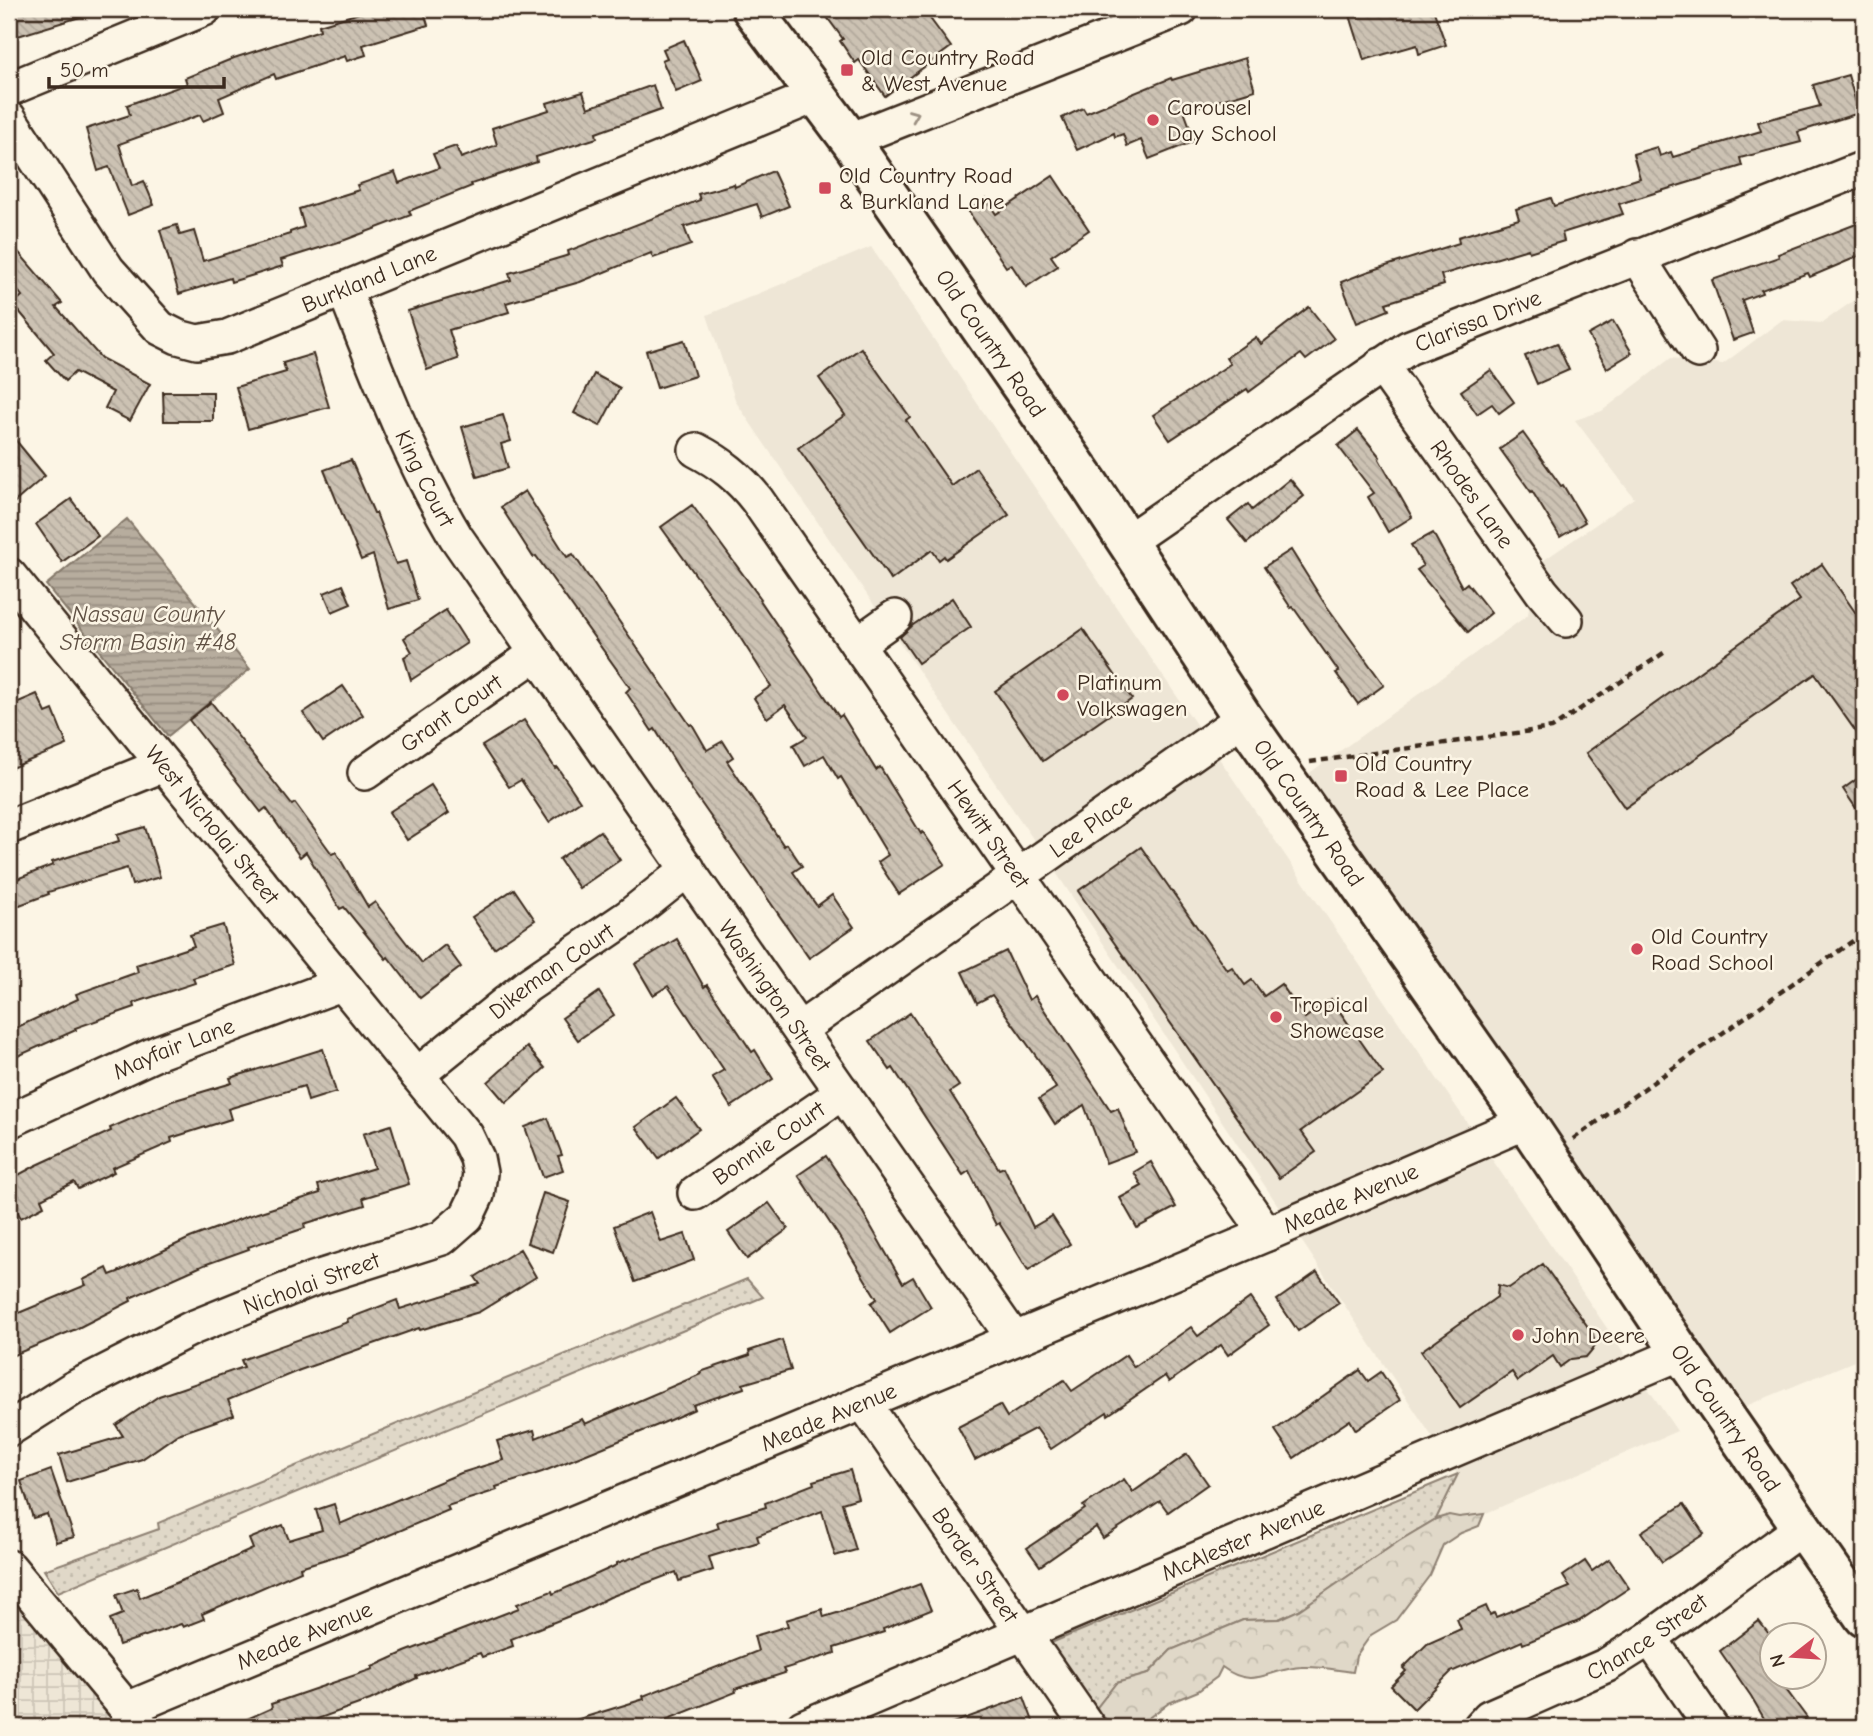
<svg xmlns="http://www.w3.org/2000/svg" width="1873" height="1736" font-family="'Comic Neue',sans-serif">
	<defs>
		<pattern id="industrial-grid" width="8" height="8" patternUnits="userSpaceOnUse" patternTransform="scale(1.75)"><rect width="8" height="8" fill="#eee6d6"/><path d="M0 4h8M4 0v8" fill="none" stroke="#cdc5b7"/></pattern>
		<pattern id="grass-dots" width="8" height="8" patternUnits="userSpaceOnUse" patternTransform="scale(1.75)"><rect width="8" height="8" fill="#e0d8c8"/><path d="M2 2h.1M6 6h.1" fill="none" stroke="#c1baab" stroke-width="1.8" stroke-linecap="round"/></pattern>
		<pattern id="forest-crowns" width="20" height="18" patternUnits="userSpaceOnUse" patternTransform="scale(1.75)"><rect width="20" height="18" fill="#e0d8c8"/><path d="M2 6a3 3 0 1 1 6 0M12 15a3 3 0 1 1 6 0" fill="none" stroke="#c1baab"/></pattern>
		<pattern id="water-rules" width="6" height="5" patternUnits="userSpaceOnUse" patternTransform="scale(1.75)"><rect width="6" height="5" fill="#b7ad9e"/><path d="M0 2.5h6" fill="none" stroke="#968d80"/></pattern>
		<pattern id="building-back-hatch" width="6" height="6" patternUnits="userSpaceOnUse" patternTransform="scale(1.75)"><rect width="6" height="6" fill="#ccc2b3"/><path d="M-1 5l2 2M0 0l6 6M5-1l2 2" fill="none" stroke="#b0a79a"/></pattern>
	</defs>
	<rect width="100%" height="100%" fill="#fcf5e5"/>
	<filter id="ink" filterUnits="userSpaceOnUse"><feTurbulence type="fractalNoise" baseFrequency=".0143" numOctaves="2"/><feDisplacementMap in="SourceGraphic" scale="14" xChannelSelector="R" yChannelSelector="G"/><feConvolveMatrix kernelMatrix="1 2 1 2 8 2 1 2 1" color-interpolation-filters="sRGB"/></filter>
	<g filter="url(#ink)">
		<!-- built -->
		<g fill="#eee6d6">
			<polygon points="871,247 1677,1431 1484,1514 1459,1517 1449,1515 1436,1519 1457,1474 1063,883 736,402 707,315"/>
			<polygon points="1864,293 1864,1357 1729,1413 1293,785 1528,615 1534,567 1634,498 1575,420 1602,411 1671,358 1723,364 1782,320 1822,323"/>
		</g>
		<!-- industrial -->
		<polygon fill="url(#industrial-grid)" points="9,1595 119,1727 9,1727"/>
		<!-- grass -->
		<g fill="url(#grass-dots)" stroke="#8e8173" stroke-width="2">
			<polygon points="747,1279 763,1297 58,1592 44,1570 159,1529 158,1523"/>
			<polygon points="1458,1474 1436,1519 1399,1541 1299,1610 1279,1619 1243,1620 1171,1650 1148,1674 1116,1683 1095,1710 1051,1643"/>
		</g>
		<!-- forest -->
		<path fill="url(#forest-crowns)" stroke="#8e8173" stroke-width="2" d="M1484,1514L1479,1526L1461,1533L1443,1545L1430,1575L1396,1620L1371,1635L1356,1656L1353,1672C1337,1670 1319,1666 1302,1667C1270,1668 1254,1691 1222,1667L1217,1677L1198,1691L1169,1703L1147,1719L1126,1725L1106,1719L1095,1710L1116,1683L1148,1674L1171,1650L1243,1620L1279,1619L1299,1610L1399,1541L1436,1519L1449,1515L1459,1517Z"/>
		<!-- water -->
		<polygon fill="url(#water-rules)" stroke="#85796b" stroke-width="2" points="127,519 250,669 168,736 46,585"/>
		<!-- building -->
		<g fill="url(#building-back-hatch)" stroke="#3b2a1e" stroke-width="2">
			<polygon points="29,9 93,9 93,13 18,36 11,14"/>
			<polygon points="373,9 423,9 428,25 363,45 366,55 347,61 345,56 276,79 274,74 219,98 224,112 203,121 200,115 119,144 132,186 144,181 154,205 128,215 109,167 98,171 86,129 130,115 127,105 187,84 185,78 234,58 320,30 319,25"/>
			<polygon points="821,9 923,9 951,47 885,96 859,60 855,63 840,41 843,39"/>
			<polygon points="1348,9 1433,9 1446,45 1419,54 1417,45 1364,60"/>
			<polygon points="684,40 702,81 676,92 662,60 667,58 663,49"/>
			<polygon points="1245,58 1255,90 1184,111 1195,141 1149,159 1141,140 1127,146 1123,134 1115,137 1114,133 1077,150 1062,118 1083,108 1086,113 1171,78 1172,80"/>
			<polygon points="1848,75 1859,113 1798,132 1801,142 1740,158 1742,166 1619,204 1623,214 1562,233 1564,241 1529,252 1528,249 1441,275 1444,285 1386,303 1389,310 1357,323 1341,282 1367,272 1459,243 1458,237 1519,219 1516,209 1551,198 1554,206 1640,178 1633,154 1657,147 1660,156 1671,152 1673,157 1761,131 1758,122 1820,106 1813,85"/>
			<polygon points="653,85 661,110 596,133 597,138 536,157 537,162 471,184 472,186 409,211 411,215 345,240 281,260 283,266 231,282 230,278 179,294 160,230 177,225 180,235 194,231 203,261 290,234 290,232 304,227 299,209 359,190 357,185 395,172 399,183 439,168 433,154 456,146 461,158 497,145 492,128 549,110 547,103 583,92 588,108"/>
			<polygon points="773,171 789,206 762,217 757,204 684,227 691,245 653,258 651,253 580,282 506,303 509,312 449,330 458,359 427,370 408,311 511,280 509,273 569,255 568,251 700,200 698,194 734,184 735,187"/>
			<polygon points="1053,176 1089,230 1051,256 1058,266 1026,287 1011,264 1006,267 968,211 986,199 996,214"/>
			<polygon points="1864,221 1864,254 1810,277 1808,273 1761,290 1762,293 1742,300 1753,333 1733,340 1712,280 1779,257 1778,254"/>
			<polygon points="9,241 62,303 56,307 101,358 150,384 130,421 105,408 113,392 75,372 65,381 46,360 54,353 13,304 22,296 9,279"/>
			<polygon points="1309,307 1334,339 1306,360 1301,354 1249,392 1247,389 1170,440 1153,415 1230,364 1226,358 1256,337 1261,344"/>
			<polygon points="1613,321 1632,353 1607,368 1588,335"/>
			<polygon points="684,340 695,376 657,388 646,351"/>
			<polygon points="1557,343 1569,370 1537,384 1525,356"/>
			<polygon points="861,348 910,417 906,420 952,486 976,468 1009,515 946,559 944,556 939,560 932,550 891,580 798,448 845,415 819,378"/>
			<polygon points="313,354 329,407 248,429 236,387 286,372 283,363"/>
			<polygon points="1491,370 1514,402 1499,413 1492,404 1477,414 1461,391"/>
			<polygon points="594,374 620,388 600,426 574,413"/>
			<polygon points="163,392 213,392 213,421 164,421"/>
			<polygon points="503,415 511,441 501,444 508,468 477,477 462,427"/>
			<polygon points="1358,430 1380,457 1379,459 1412,517 1388,532 1368,497 1374,493 1338,446"/>
			<polygon points="9,432 45,476 9,507"/>
			<polygon points="1523,433 1561,486 1563,485 1585,522 1560,537 1532,491 1531,492 1500,449"/>
			<polygon points="351,460 374,513 376,513 396,564 406,561 418,600 389,609 373,555 361,560 324,470"/>
			<polygon points="1290,479 1304,496 1247,543 1228,520 1248,504 1252,510"/>
			<polygon points="525,491 567,557 573,554 690,725 692,724 707,750 723,741 733,757 727,761 784,846 787,844 802,866 793,872 817,906 832,895 854,927 809,958 692,790 655,729 652,731 626,692 630,688 536,556 533,557 501,507"/>
			<polygon points="71,499 98,536 62,562 36,524"/>
			<polygon points="692,505 761,599 760,600 839,717 842,715 876,770 880,767 921,834 923,832 945,864 899,894 878,862 888,855 841,777 838,779 824,755 805,766 793,745 807,737 785,705 767,718 754,698 771,686 736,631 661,527"/>
			<polygon points="1433,533 1462,587 1467,583 1491,613 1468,632 1417,570 1423,566 1411,545"/>
			<polygon points="1291,550 1323,601 1384,685 1358,704 1336,673 1339,672 1293,607 1291,608 1264,567"/>
			<polygon points="1822,564 1864,625 1864,743 1815,674 1625,808 1586,753 1800,600 1790,586"/>
			<polygon points="343,585 351,604 332,612 324,593"/>
			<polygon points="952,598 971,627 918,663 900,637 913,625"/>
			<polygon points="446,610 467,643 411,680 404,657 412,652 404,638"/>
			<polygon points="1083,629 1132,699 1043,761 995,691"/>
			<polygon points="343,686 363,715 323,742 303,713"/>
			<polygon points="37,694 46,713 53,710 67,745 9,769 9,706"/>
			<polygon points="211,702 292,805 295,803 332,854 336,852 368,907 375,902 422,963 445,945 461,967 420,998 388,957 386,959 344,907 340,909 306,852 300,857 266,808 261,812 189,720"/>
			<polygon points="524,720 555,768 557,767 580,801 549,822 521,780 509,787 482,746"/>
			<polygon points="1864,774 1864,820 1843,789"/>
			<polygon points="431,785 449,813 407,840 389,812"/>
			<polygon points="145,827 160,877 132,885 127,868 48,892 49,894 9,909 9,882 53,865 52,862 119,841 117,835"/>
			<polygon points="600,831 620,860 579,888 559,859"/>
			<polygon points="1141,847 1227,970 1232,967 1245,985 1252,980 1264,996 1281,984 1305,1018 1331,999 1383,1073 1301,1131 1316,1152 1279,1178 1078,891"/>
			<polygon points="514,889 535,920 494,948 472,917"/>
			<polygon points="223,925 235,965 193,978 195,983 134,1003 135,1007 75,1028 76,1030 9,1060 9,1031 78,999 76,994 138,972 136,965 194,946 190,935"/>
			<polygon points="677,939 704,987 707,985 752,1052 755,1050 773,1079 731,1107 712,1077 724,1070 668,986 653,995 635,964"/>
			<polygon points="1006,951 1029,1000 1035,996 1111,1111 1118,1108 1135,1152 1106,1163 1084,1105 1055,1124 1039,1099 1056,1088 1046,1070 992,995 977,1003 962,972"/>
			<polygon points="599,992 614,1015 578,1040 562,1018"/>
			<polygon points="910,1013 959,1086 950,1092 999,1169 1004,1167 1033,1227 1052,1216 1070,1244 1028,1270 999,1223 996,1225 969,1171 963,1175 893,1068 890,1070 870,1041"/>
			<polygon points="527,1047 545,1068 506,1103 488,1082"/>
			<polygon points="323,1049 336,1092 308,1101 304,1086 228,1109 231,1119 171,1138 172,1142 112,1168 114,1172 78,1189 74,1182 41,1199 44,1206 21,1218 16,1209 9,1213 9,1180 35,1166 111,1131 110,1128 172,1101 232,1083 230,1078"/>
			<polygon points="676,1098 699,1129 659,1158 636,1127"/>
			<polygon points="548,1118 562,1155 558,1156 563,1170 543,1177 525,1127"/>
			<polygon points="391,1125 409,1184 363,1198 365,1205 304,1224 305,1228 248,1247 249,1249 204,1265 130,1298 131,1301 76,1329 9,1357 9,1317 86,1285 83,1280 107,1268 110,1275 118,1272 190,1238 248,1216 320,1193 318,1185 374,1168 363,1134"/>
			<polygon points="826,1156 857,1202 903,1283 913,1277 931,1307 890,1333 871,1303 877,1299 838,1235 798,1175"/>
			<polygon points="1151,1162 1176,1207 1137,1228 1120,1198 1142,1186 1134,1172"/>
			<polygon points="543,1193 570,1202 553,1252 527,1243"/>
			<polygon points="769,1203 788,1229 747,1259 728,1232"/>
			<polygon points="650,1212 661,1242 685,1234 694,1260 635,1282 614,1226"/>
			<polygon points="520,1249 536,1277 479,1312 420,1330 419,1328 300,1370 228,1400 234,1415 178,1434 142,1459 67,1482 59,1455 123,1436 116,1425 159,1396 244,1367 241,1360 348,1322 347,1319 397,1300 400,1309 480,1284 475,1277"/>
			<polygon points="1543,1264 1593,1334 1595,1345 1592,1350 1586,1357 1571,1359 1560,1367 1553,1356 1518,1381 1512,1372 1460,1408 1421,1351 1497,1297 1498,1285 1509,1288"/>
			<polygon points="1317,1272 1339,1303 1298,1331 1277,1300"/>
			<polygon points="1250,1298 1269,1325 1228,1355 1221,1345 1169,1382 1165,1376 1108,1415 1107,1412 1051,1449 1036,1428 975,1460 958,1427 1000,1405 1007,1417 1064,1380 1072,1391 1126,1355 1134,1367 1191,1327 1198,1336"/>
			<polygon points="782,1340 791,1370 743,1384 744,1388 693,1405 695,1409 663,1423 542,1472 496,1487 497,1490 447,1506 449,1510 349,1552 300,1567 301,1571 202,1614 204,1619 183,1627 181,1624 119,1645 110,1619 123,1614 116,1595 137,1588 140,1598 202,1572 253,1549 249,1539 283,1525 289,1540 322,1530 316,1510 334,1504 340,1524 461,1473 503,1460 497,1441 534,1430 536,1438 582,1419 585,1424 701,1374 700,1372 750,1355 749,1351"/>
			<polygon points="1360,1370 1368,1381 1381,1372 1400,1400 1356,1430 1350,1420 1294,1458 1275,1430"/>
			<polygon points="1187,1454 1208,1484 1168,1512 1160,1501 1103,1538 1096,1527 1040,1566 1027,1548 1085,1509 1083,1506 1124,1479 1133,1492"/>
			<polygon points="51,1470 74,1537 56,1542 47,1514 33,1518 21,1481"/>
			<polygon points="850,1470 858,1498 842,1503 856,1550 835,1556 822,1511 757,1536 759,1542 709,1557 713,1570 679,1581 676,1572 610,1597 582,1611 511,1639 513,1646 482,1657 480,1653 416,1676 417,1678 370,1700 317,1719 320,1727 229,1727 272,1708 271,1704 373,1669 372,1667 405,1652 519,1608 517,1604 552,1591 553,1594 617,1565 617,1563 719,1528 717,1522 766,1507 765,1503 814,1484 813,1481"/>
			<polygon points="1684,1504 1704,1534 1662,1562 1641,1532"/>
			<polygon points="1609,1559 1629,1588 1579,1621 1523,1644 1522,1641 1451,1672 1414,1709 1391,1686 1406,1671 1403,1668 1427,1644 1461,1629 1457,1619 1486,1606 1490,1615 1494,1613 1496,1617 1570,1587 1563,1576 1585,1561 1592,1571"/>
			<polygon points="920,1584 931,1610 883,1629 884,1632 834,1648 835,1653 783,1669 785,1673 735,1689 736,1692 648,1727 567,1727 566,1723 644,1699 643,1696 758,1651 754,1636 788,1626 786,1620 822,1609 824,1617 873,1602"/>
			<polygon points="1759,1621 1772,1638 1772,1676 1776,1676 1807,1718 1794,1727 1769,1727 1751,1696 1720,1651"/>
			<polygon points="1024,1697 1034,1724 1024,1727 948,1727 947,1725"/>
		</g>
		<g fill="none" stroke-linecap="round" stroke-linejoin="round">
			<!-- minor casing -->
			<g stroke="#3b2a1e" stroke-width="38">
				<g id="minor">
					<polyline points="9,89 204,9"/>
					<path id="s1" d="M9,118L108,270L160,328L178,337L197,342L227,337L817,95"/>
					<polyline points="850,140 1181,9"/>
					<polyline points="1637,256 1698,351"/>
					<path id="s2" d="M344,289C378,374 409,458 456,537L1014,1339"/>
					<path id="s3" d="M1381,365L1542,592L1566,620"/>
					<path id="s4" d="M696,450C721,463 739,477 757,500L1267,1234"/>
					<path id="s5" d="M1128,541L1408,348L1864,168"/>
					<path id="s6" d="M9,575L466,1135L477,1158L480,1173L477,1195L467,1216L442,1238L313,1279L192,1328L72,1389L9,1429"/>
					<polyline points="857,644 895,617"/>
					<path id="s7" d="M365,773L537,653"/>
					<polyline points="9,827 163,765"/>
					<path id="s8" d="M800,1029L1243,718"/>
					<path id="s9" d="M417,1075L528,985L628,917L688,869"/>
					<path id="s10" d="M9,1121L159,1052L341,984"/>
					<path id="s11" d="M695,1193L843,1092"/>
					<path id="s12" d="M863,1402L1088,1727"/>
					<polyline points="9,1567 140,1725"/>
					<polyline points="1650,1638 1711,1727"/>
					<path id="s13" d="M127,1709L1267,1234L1526,1122"/>
					<path id="s14" d="M803,1727L1681,1353"/>
					<path id="s15" d="M1480,1727L1489,1717L1607,1665L1650,1638L1803,1527"/>
				</g>
			</g>
			<!-- major casing -->
			<g stroke="#3b2a1e" stroke-width="44">
				<g id="major">
					<path id="s16" d="M752,9L850,140L1089,484L1243,718L1526,1122L1681,1353L1864,1617"/>
				</g>
			</g>
			<!-- path -->
			<g stroke="#3b2a1e" stroke-width="4.5" stroke-dasharray="7 5" stroke-linecap="butt">
				<polyline points="1310,762 1552,728 1665,652"/>
				<polyline points="1573,1139 1864,933"/>
			</g>
			<!-- minor -->
			<use href="#minor" stroke="#fcf5e5" stroke-width="33"/>
			<!-- major -->
			<use href="#major" stroke="#fcf5e5" stroke-width="38"/>
		</g>
		<!-- one-way arrows -->
		<defs><path id="oneway-chevron" d="M-2-3.5L2.5 0L-2 3.5" fill="none" stroke-width="1.6" stroke-linecap="round" stroke-linejoin="round" transform="scale(1.75)"/></defs>
		<use stroke="#9c9082" href="#oneway-chevron" transform="translate(914 115) rotate(-22)"/>
	</g>
	<!-- markers -->
	<g fill="#d1495b" stroke="#fcf5e5" stroke-width="2.5">
		<rect x="840" y="63" width="14" height="14" rx="3.5"/>
		<circle cx="1153" cy="120" r="7"/>
		<rect x="818" y="181" width="14" height="14" rx="3.5"/>
		<circle cx="1063" cy="695" r="7"/>
		<rect x="1334" y="769" width="14" height="14" rx="3.5"/>
		<circle cx="1637" cy="949" r="7"/>
		<circle cx="1276" cy="1017" r="7"/>
		<circle cx="1518" cy="1335" r="7"/>
	</g>
	<g text-anchor="middle" stroke-width="5" stroke-linejoin="round" paint-order="stroke">
		<!-- poi labels -->
		<g font-size="23" fill="#3b2a1e" stroke="#fcf5e5" text-anchor="start">
			<text x="861" y="65">Old Country Road<tspan x="861" dy="26">&amp; West Avenue</tspan></text>
			<text x="1167" y="115">Carousel<tspan x="1167" dy="26">Day School</tspan></text>
			<text x="839" y="183">Old Country Road<tspan x="839" dy="26">&amp; Burkland Lane</tspan></text>
			<text x="1077" y="690">Platinum<tspan x="1077" dy="26">Volkswagen</tspan></text>
			<text x="1355" y="771">Old Country<tspan x="1355" dy="26">Road &amp; Lee Place</tspan></text>
			<text x="1651" y="944">Old Country<tspan x="1651" dy="26">Road School</tspan></text>
			<text x="1290" y="1012">Tropical<tspan x="1290" dy="26">Showcase</tspan></text>
			<text x="1532" y="1343">John Deere</text>
		</g>
		<!-- street labels -->
		<g font-size="23" fill="#3b2a1e" stroke="#fcf5e5">
			<text dy="8" stroke="none"><textPath href="#s1" startOffset="483">Burkland Lane</textPath></text>
			<text dy="8" stroke="none"><textPath href="#s5" startOffset="415">Clarissa Drive</textPath></text>
			<text dy="8" stroke="none"><textPath href="#s16" startOffset="411">Old Country Road</textPath></text>
			<text dy="8" stroke="none"><textPath href="#s2" startOffset="206">King Court</textPath></text>
			<text dy="8" stroke="none"><textPath href="#s3" startOffset="158">Rhodes Lane</textPath></text>
			<text dy="8" stroke="none"><textPath href="#s7" startOffset="105">Grant Court</textPath></text>
			<text dy="8" stroke="none"><textPath href="#s16" startOffset="978">Old Country Road</textPath></text>
			<text dy="8" stroke="none"><textPath href="#s8" startOffset="355">Lee Place</textPath></text>
			<text dy="8" stroke="none"><textPath href="#s6" startOffset="322">West Nicholai Street</textPath></text>
			<text dy="8" stroke="none"><textPath href="#s4" startOffset="486">Hewitt Street</textPath></text>
			<text dy="8" stroke="none"><textPath href="#s9" startOffset="170">Dikeman Court</textPath></text>
			<text dy="8" stroke="none"><textPath href="#s2" startOffset="831">Washington Street</textPath></text>
			<text dy="8" stroke="none"><textPath href="#s10" startOffset="180">Mayfair Lane</textPath></text>
			<text dy="8" stroke="none"><textPath href="#s11" startOffset="89">Bonnie Court</textPath></text>
			<text dy="8" stroke="none"><textPath href="#s13" startOffset="1326">Meade Avenue</textPath></text>
			<text transform="translate(311 1283) rotate(-20)" y="8">Nicholai Street</text>
			<text dy="8" stroke="none"><textPath href="#s13" startOffset="760">Meade Avenue</textPath></text>
			<text dy="8" stroke="none"><textPath href="#s16" startOffset="1713">Old Country Road</textPath></text>
			<text dy="8" stroke="none"><textPath href="#s14" startOffset="478">McAlester Avenue</textPath></text>
			<text dy="8" stroke="none"><textPath href="#s12" startOffset="198">Border Street</textPath></text>
			<text dy="8" stroke="none"><textPath href="#s13" startOffset="192">Meade Avenue</textPath></text>
			<text dy="8" stroke="none"><textPath href="#s15" startOffset="191">Chance Street</textPath></text>
		</g>
		<!-- water labels -->
		<g font-size="24" font-style="italic" fill="#605144" stroke="#fcf5e5">
			<text x="148" y="622">Nassau County<tspan x="148" dy="28">Storm Basin #48</tspan></text>
		</g>
	</g>
	<!-- margin -->
	<rect width="1873" height="1736" fill="none" stroke="#fcf5e5" stroke-width="35"/>
	<rect x="18" y="18" width="1838" height="1701" fill="none" stroke="#3b2a1e" stroke-width="2.5" filter="url(#ink)"/>
	<!-- north arrow -->
	<g transform="translate(1793 1656) rotate(253)"><circle r="33" fill="#fcf5e5" stroke="#afa495" stroke-width="2"/>
	<path d="M0-5L12 26L0 18L-12 26Z" fill="#d1495b"/>
	<text y="-10" font-size="19" font-weight="bold" text-anchor="middle" fill="#3b2a1e">N</text>
	</g>
	<!-- scale -->
	<path d="M49 77v10h175v-10" fill="none" stroke="#3b2a1e" stroke-width="3.5"/>
	<text x="60" y="77" font-size="21" fill="#3b2a1e" stroke="#fcf5e5" stroke-width="5" paint-order="stroke">50 m</text>
</svg>
